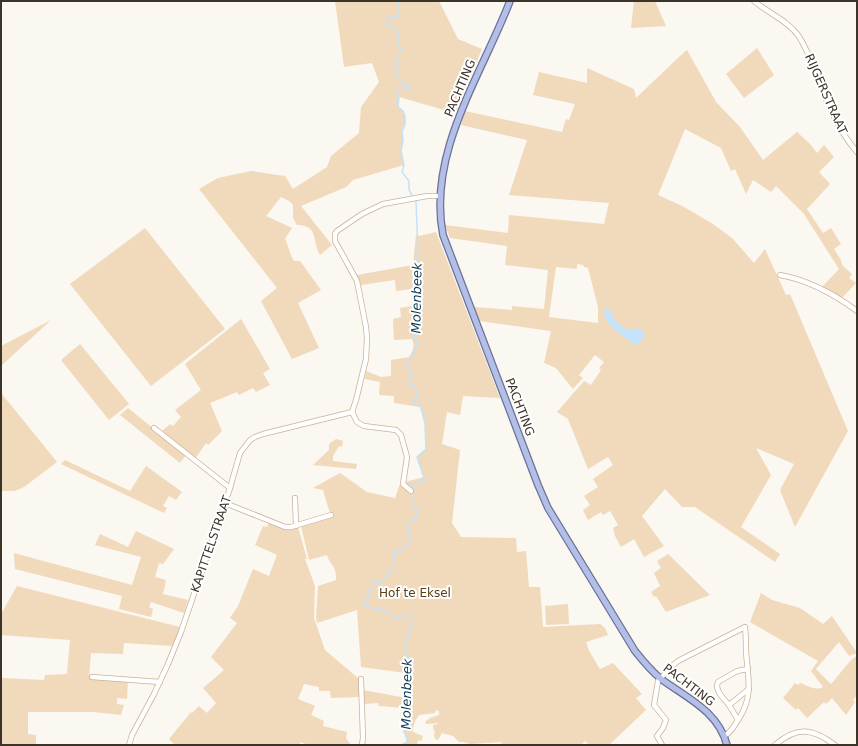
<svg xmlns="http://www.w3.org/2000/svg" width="858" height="746" font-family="'DejaVu Sans',sans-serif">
	<rect width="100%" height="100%" fill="#fbf7f1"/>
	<!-- green -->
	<g fill="#f1d9bb" fill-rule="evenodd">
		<path d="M335,1H439L458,39L482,49L455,113L399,97L398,107L403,111L405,116V124L402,132L403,140L401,151L404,165L353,180L346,187L301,206L332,245L320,255C312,242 319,225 297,225L293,218V205L289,201L281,197L266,216L292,228L285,239C289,246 289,254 294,261H300L321,290L298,303L319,348L292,359L261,301L277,288L199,189L218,178L251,171L285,176L293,189L327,167L331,156L359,133L361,107L379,82L372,63L344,67Z"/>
		<polygon points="634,1 655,1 666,26 631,28"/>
		<polygon points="757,48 774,75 744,98 726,74"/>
		<path d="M687,50L716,102L740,127L763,160L797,132L810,144L817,153L824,145L834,157L819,172L830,184L807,209L823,233L831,228L841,244L834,249L841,260L842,265L852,274L849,278L856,283L842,298L822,287L839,269L804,214L776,186L771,192L753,180L746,194L735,169L731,171L721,148L685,129L658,195L684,207L713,224L732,238L754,263L765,249L786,295L790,294L848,431L795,527L780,490L794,464L756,448L771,475L741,527L780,554L775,562L695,507H682L665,489L642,516L664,546L644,557L634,539L621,547L615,536L613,528L618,525L610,511L603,515L601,512L588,520L583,510L590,505L584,496L598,487L593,479L613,465L608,457L588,469L568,419L557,412L584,381L591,385L601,370L599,368L604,362L595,355L579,375L583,378L573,389L556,368L544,363L551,331L479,321L474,307L512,310V306L544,309L548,270L505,265L507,246L450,238L445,225L508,233L509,215L604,224L609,203L509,195L527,140L461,125L465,111L562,132L566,119L569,120L575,104L533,95L539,72L587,83V68L634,89L636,98L680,56ZM577,264L583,265L584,267L588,268L598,307V323L549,317L556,267L577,269Z"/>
		<polygon points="145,228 225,329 151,386 70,284"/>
		<path d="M436,232L500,398L463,396L460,415L447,412L442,444L460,450L452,523L461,537L516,538L517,552L526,551L529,587H540L543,627L600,624L605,628L608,635L586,642L589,651L600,669L613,663L642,694L636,698L646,710L609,745H589L585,741L581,745H500L502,742L470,744L463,742H459L453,736L442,733L438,740L435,739L434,735L435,733L433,727V725L438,724V723L426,724L425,722L430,718L439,715V711L436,710L435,713L419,715C415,720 413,725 413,732L423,736L421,741L418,740L417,745H402L407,742V739L404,732V708L379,706L378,703L364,704L363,690L406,698L408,689L406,673L361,667L357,610L317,623L316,617L318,586L336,580C336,577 336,573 335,570C333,564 328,561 327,555L309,560L301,526L331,517L323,490L313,488L340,473L367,492L395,498L401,481L405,482L424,477L418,462L417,457L426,449L425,423L420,407L394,403V396L379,395L380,382L365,379L366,371L381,377L391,376V360L409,357C413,351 415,346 412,339L394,340L393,319L401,317L400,308L412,306L413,290L411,289L396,291L395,280L361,285L357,275L413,265L416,235L419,236Z"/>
		<polygon points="241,319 270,369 263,373 270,385 256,392 253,388 239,395 237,392 210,403 222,431 208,445 206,443 195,459 161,432 170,424 173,426 181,417 175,410 201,390 185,364"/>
		<polygon points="51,320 1,366 1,346"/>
		<polygon points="80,344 129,404 109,420 61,360"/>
		<polygon points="1,393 57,462 24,487 15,491 1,491"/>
		<polygon points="128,408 186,455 180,463 120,415"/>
		<polygon points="336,439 343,441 342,447 339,446 333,456 333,461 357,464 356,469 313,465 329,450 329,444"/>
		<polygon points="65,460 130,491 146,466 182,492 176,500 169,496 163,506 167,508 164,513 61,464"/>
		<polygon points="269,522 285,528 298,527 307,559 305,559 315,586 314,618 325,650 359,679 360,697 331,698 330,691 319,691 319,687 304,684 298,699 315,706 311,715 324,721 323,726 347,732 346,738 351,745 307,745 301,742 299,745 175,745 169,739 191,712 192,713 199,706 207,713 216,703 203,688 224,670 211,657 237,623 230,618 238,606 253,569 269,576 277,555 255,545 263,526 267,527"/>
		<polygon points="136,531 174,549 163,564 159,563 155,577 166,580 163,594 188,600 184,613 151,602 149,607 153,609 151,617 119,609 122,596 15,569 14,553 132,585 141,557 95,545 100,534 128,547"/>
		<polygon points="668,554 710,595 666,612 656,596 654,597 651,592 660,586 654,573 661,568 657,561"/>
		<polygon points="17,586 180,627 173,646 124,643 123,654 91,653 89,678 128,680 127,699 117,698 117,704 124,705 121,715 94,712 28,712 28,734 36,735 36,745 1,745 1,678 44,680 45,675 67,674 70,640 1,635 1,614"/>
		<path d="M761,593L772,600L800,608L823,624L832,616L857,653L849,656L839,642L816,669L831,684L852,659L857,656V695L853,700L855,702L846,715L832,698L826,704L824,702L807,718L798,708L796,710L783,698L795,683L798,685L800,683C808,686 815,691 823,687L811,671L818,661L750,622Z"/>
		<polygon points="568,604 569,624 546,625 545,606"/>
	</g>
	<!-- water -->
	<path fill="#c4e2f9" d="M607,307C612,312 613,319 618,323C620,325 626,329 629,330C632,330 636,328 639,329C649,331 643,342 636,345L634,344C626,338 595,319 607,307Z"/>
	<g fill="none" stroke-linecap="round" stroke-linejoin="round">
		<!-- stream -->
		<g stroke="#c4e2f9" stroke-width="1.5">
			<path d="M398,1V17H389L386,21L389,25L399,33L397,42L401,50C396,54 395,69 398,76C400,81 406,84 411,86L409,88L395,90L399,97L398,107L403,111L405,116V124L402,132L403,140L401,151L404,165L402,172L409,181V190L412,195"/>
			<path d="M413,488V485L425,481L417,457L426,449L425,423L421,408L420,405L415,403L414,401C415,399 417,397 417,395C419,390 412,385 408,383V380L413,374L407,367V364L417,346L414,335L416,301L418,295L415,270L418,252L416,201"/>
			<path d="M402,745L407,742V739L404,732V707L408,689L406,673L409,668V660L405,645L406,640L409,635L412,620L411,615C405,615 402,619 397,619L389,612L365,606L363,602L364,599L368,597L373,583L375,581L380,583L382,581L393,567L395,552L397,550L401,551L410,542C409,531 405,522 416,518L418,510L413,507L414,495"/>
		</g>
		<!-- minor casing -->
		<g stroke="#c9b398" stroke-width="6">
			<g id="minor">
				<path d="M754,1C768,13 787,20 798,35C806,47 811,60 816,74C827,102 837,129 857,152"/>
				<path d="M780,275C808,280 834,294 857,311"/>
				<polyline points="352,412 356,400 366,359 367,338 366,327 357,281 335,241 335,234 337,231 362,214 383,204 427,196 440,196"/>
				<polyline points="352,412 357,422 364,426 396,430 401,435 407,457 403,484 411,491"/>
				<polyline points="154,428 230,488"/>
				<polyline points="295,498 296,526"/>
				<polyline points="225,503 285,527 291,527 331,515"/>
				<polyline points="92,677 160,682"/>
				<polyline points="361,679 363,738 362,745"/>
				<path d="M729,705C724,699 714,690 718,682L737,671L748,669"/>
				<polyline points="738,720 729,705 749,689"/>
				<polyline points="129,745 132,735 154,694 168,664 181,632 230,488 240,453 250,440 255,437 263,434 352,412"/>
				<path d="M662,745L657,736L663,728L666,720L654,705L658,681L672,666L678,661L745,627C746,635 746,644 746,652C748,677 754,697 738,720C734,726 732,732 724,736"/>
				<path d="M775,745C797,726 812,728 835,745"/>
			</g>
		</g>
		<!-- major casing -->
		<g stroke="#697299" stroke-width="8">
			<path id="major" d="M510,1C482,74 427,153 443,235L538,485L548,508L635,651C643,661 651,671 661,679C687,698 718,711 727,745"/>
		</g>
		<!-- minor -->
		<use href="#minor" stroke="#fff" stroke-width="4.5"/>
		<!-- major -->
		<use href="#major" stroke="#b3bfe6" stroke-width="5.5"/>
	</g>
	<g text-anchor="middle" stroke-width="4" stroke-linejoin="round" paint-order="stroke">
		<!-- street labels -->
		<g font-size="12" fill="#3d3429" stroke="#fff">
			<text transform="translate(460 88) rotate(-67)" y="4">PACHTING</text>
			<text transform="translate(826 94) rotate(66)" y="4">RIJGERSTRAAT</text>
			<text transform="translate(520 407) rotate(69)" y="4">PACHTING</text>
			<text transform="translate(211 544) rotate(-71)" y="4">KAPITTELSTRAAT</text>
			<text transform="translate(689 685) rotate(37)" y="4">PACHTING</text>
		</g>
		<!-- park labels -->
		<g font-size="12" fill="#5b3f15" stroke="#fff">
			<text x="415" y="597">Hof te Eksel</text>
		</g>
		<!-- water labels -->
		<g font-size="13" font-style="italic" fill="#0e3b57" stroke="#fff">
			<text transform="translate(416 298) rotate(-89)" y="5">Molenbeek</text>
			<text transform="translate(406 694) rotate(-89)" y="5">Molenbeek</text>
		</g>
	</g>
	<!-- border -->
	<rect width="858" height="746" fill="none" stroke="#3d3429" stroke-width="4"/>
</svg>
